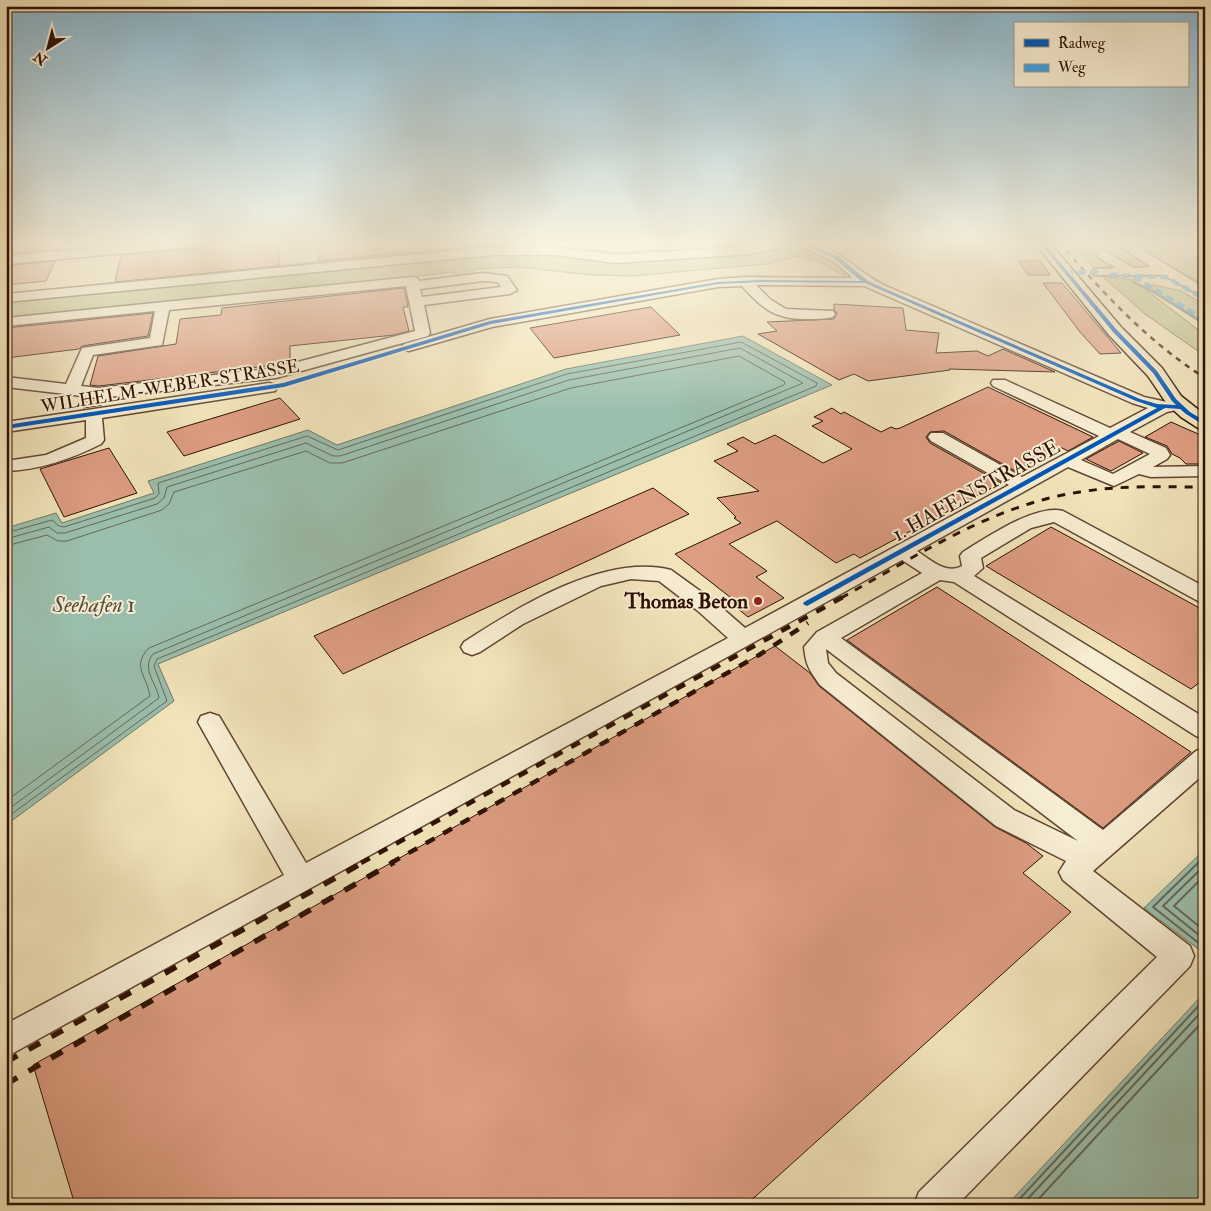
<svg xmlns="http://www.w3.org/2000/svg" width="1211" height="1211" font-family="'IM FELL Double Pica',serif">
	<rect width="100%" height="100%" fill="#f2e4ba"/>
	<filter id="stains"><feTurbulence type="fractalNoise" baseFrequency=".004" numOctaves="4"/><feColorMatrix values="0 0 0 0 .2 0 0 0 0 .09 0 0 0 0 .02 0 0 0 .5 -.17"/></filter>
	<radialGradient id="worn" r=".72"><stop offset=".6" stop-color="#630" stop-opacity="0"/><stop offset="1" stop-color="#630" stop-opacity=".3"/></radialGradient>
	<!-- green -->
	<g fill="#bfc38c" stroke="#766a48">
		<path d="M1070,242H1116L1149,262L1141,270C1124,270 1112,251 1096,253L1123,270H1096Z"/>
		<polygon points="1126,242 1205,242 1205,290"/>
		<polygon points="515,244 621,252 661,249 665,254 619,258 547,250 6,297 6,286 12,285 11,293 461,247"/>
		<polygon points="792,244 823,256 846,270 845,276 823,264 797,256 766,264 632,276 592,275 518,267 474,269 476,277 457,279 454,272 6,321 6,301 452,256 543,253 604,260"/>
		<polygon points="1102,276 1133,280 1205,335 1205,356 1145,314"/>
		<polygon points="1154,285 1181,291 1205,305 1205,324 1144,286"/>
	</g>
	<!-- water -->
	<g fill="#9bbfad" stroke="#6f796a">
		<polygon points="743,336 832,385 158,664 174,701 6,825 6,528 56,513 62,523 154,493 148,481 308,430 337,445 566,369"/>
		<polygon points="1205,849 1205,954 1144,908"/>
		<polygon points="1205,992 1205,1205 1007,1205"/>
	</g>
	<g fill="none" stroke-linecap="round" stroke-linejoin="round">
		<!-- shore-far1 -->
		<g stroke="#646859" stroke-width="1">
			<polyline points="6,533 52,520 59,526 64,527 155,498 159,494 158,483 307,436 338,450 567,374 741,342 817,383 816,386 157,659 154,666 167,701 6,818"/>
			<path d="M6,539L49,527L57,533H65L157,504L164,498L167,487L306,443L333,456H340L569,380L740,348L803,383L153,654C141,669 156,682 159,698L6,811"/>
			<path d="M6,546L47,535L58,541H67L162,510L169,504L174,492L306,451L330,463H342L571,388L739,356L785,382L784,385L149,648C131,666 147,676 150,696L6,801"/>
			<polyline points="1198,863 1205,856"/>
		</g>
		<!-- shore -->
		<g stroke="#646859" stroke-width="2">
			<polyline points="1199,862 1153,907 1205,948"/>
			<polyline points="1205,865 1163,906 1205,940"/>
			<polyline points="1205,875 1174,906 1205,931"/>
			<polyline points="1014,1205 1205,999"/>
			<polyline points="1022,1205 1205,1008"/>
			<polyline points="1033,1205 1205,1019"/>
		</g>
		<!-- stream -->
		<polyline stroke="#6f796a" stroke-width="3" points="1133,282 1154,292 1205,324"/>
	</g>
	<!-- building -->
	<g fill="#dd9d81" stroke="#2e1105">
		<polygon points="6,242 64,242 61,249 6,254"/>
		<polygon points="224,242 278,242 279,266 115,282 121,255 204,248 211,243"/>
		<polygon points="317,242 410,242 411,252 319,261"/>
		<polygon points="55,261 46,281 6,285 6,266"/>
		<polygon points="1018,261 1040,261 1050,275 1028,275"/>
		<polygon points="1043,283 1062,283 1121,353 1100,354 1080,332"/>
		<polygon points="404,288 408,307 403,307 409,331 394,335 290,346 290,362 283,364 99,386 90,385 98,356 176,344 180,319 221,315 222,308"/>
		<polygon points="834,304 903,308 906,330 939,333 936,353 977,351 988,356 1003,349 1055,372 949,369 950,370 868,381 854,374 839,380 758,334 777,331 767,322 834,319 837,313 834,310"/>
		<polygon points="651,307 680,335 554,358 530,328"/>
		<polygon points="153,313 148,336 82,346 79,349 6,358 6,328"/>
		<polygon points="988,387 1093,437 1068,451 1060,447 1015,471 944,431 930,432 926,437 930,443 1001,483 860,558 854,554 836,563 777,521 729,544 767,571 756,577 784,598 748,617 731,603 735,601 675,554 741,523 734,518 736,517 717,498 759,491 714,461 738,451 727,444 743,437 755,444 775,435 823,463 852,449 812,426 823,421 814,417 832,408 841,414 844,412 881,432 891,427 896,429 900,428"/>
		<polygon points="86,398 103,399 102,405 83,408"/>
		<polygon points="280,398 300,419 184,456 167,432"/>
		<polygon points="1171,422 1205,437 1205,464 1186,464 1180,458 1172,454 1167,446 1145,437"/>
		<polygon points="1119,441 1143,453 1111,471 1086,459"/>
		<polygon points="109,448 137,493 64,517 40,469"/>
		<polygon points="653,488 689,514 343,674 314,636"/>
		<polygon points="1051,527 1205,611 1205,678 1191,689 986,566"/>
		<polygon points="937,587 1191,752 1103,828 847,640"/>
		<polygon points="775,646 810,673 819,686 995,827 1026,843 1043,856 1023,873 1071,912 746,1205 75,1205 33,1065"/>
	</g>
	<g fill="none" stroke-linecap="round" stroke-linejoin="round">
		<!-- minor casing -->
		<g stroke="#5f4632" stroke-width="3">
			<g id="minor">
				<polygon points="161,242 210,242 204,246 6,264 6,256"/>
				<path d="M772,242C784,242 799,240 811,242C840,249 859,274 886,286L1144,397L1176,404L1178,407L1176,410L1167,412L1130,432L1166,448L1170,455L1167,459L1153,467L1205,466V476L1151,477L1139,474L1114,486L1068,467L917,551C931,560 946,575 962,566L960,556L963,552C986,538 1035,504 1063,511L1205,587V603L1198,601L1054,522L1031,528L981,558L983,568L974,576L1205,718V739L1196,736L954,582L940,580L841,638L1103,830L1196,751L1205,748V773L1093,871L1190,946L1194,956L1190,966L957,1205H914L919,1192L1157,957L1063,880L1059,872L1066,861L996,826L820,685C809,669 806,666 804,647L817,632L922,573L902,560L6,1057V1024L284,875L198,722L201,716L210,713L219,716L306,863L728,638L698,611L659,581L631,579L601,586L523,624L480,652L472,655L464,652L461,647L464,642C518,607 605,553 671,570L714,601L745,628L1009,485L931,441L928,437L931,433H943L1022,477L1099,436L993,386L991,383L993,380H1005L1110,428L1148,408L1132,403L864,286L756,285L771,300L786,309L833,311L835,314L833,317C825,319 817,319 809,319C777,320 763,310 742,286L718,287L492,327L409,351L404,350L402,347L404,344L490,319L718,279L745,277L853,278L833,261L796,244L751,254L615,263L555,255H494L6,302V294L494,247H555L615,255L751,246ZM1118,439L1150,454L1113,474L1081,460ZM826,649L1078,841L1014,810L836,673L828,663Z"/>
				<polygon points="1114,242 1129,242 1205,288 1205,298 1163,275 1094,275 1093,272 1094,269 1116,268 1098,257 1096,254 1102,250 1134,268 1151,267"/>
				<path d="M483,273L507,276L517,290L510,294L424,305L430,333L428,336L276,378L99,398L6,387V377L66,384L82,348L150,338L155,311L6,326V318L412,277L417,278L419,281ZM483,281L498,282L501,287L422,297L420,289ZM406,286L415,331L275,368L99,388L81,386L93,355L162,345L169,310Z"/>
				<path d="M269,383L275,385L277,388L275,391L102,418L104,440L101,444C71,459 40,470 6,471V461L46,455L86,438V420L6,432V422Z"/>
			</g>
		</g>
		<!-- major casing -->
		<g stroke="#2e1105" stroke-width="3">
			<polygon id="major" points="1034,242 1049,242 1121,327 1162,368 1181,396 1205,415 1205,430 1198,428 1181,417 1167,404 1148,376 1109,335"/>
		</g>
		<!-- minor -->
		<use href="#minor" fill="#f7edd2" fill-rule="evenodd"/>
		<!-- major -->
		<use href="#major" fill="#f2e4ba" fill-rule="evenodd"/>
		<!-- rail-far3 -->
		<path stroke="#2e1105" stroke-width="2.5" stroke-dasharray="5.5 5.5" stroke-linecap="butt" d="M1059,242C1103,293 1147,341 1205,378"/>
		<!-- rail-far2 -->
		<path stroke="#2e1105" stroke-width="3" stroke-dasharray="8 8" stroke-linecap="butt" d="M841,598C917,556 992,505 1080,492C1121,485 1163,487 1205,487"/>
		<!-- rail-far1 -->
		<g stroke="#2e1105" stroke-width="4.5" stroke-dasharray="10 10" stroke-linecap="butt">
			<polyline points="361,863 843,597"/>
			<polyline points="391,863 759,655 808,623"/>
		</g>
		<!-- rail -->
		<g stroke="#2e1105" stroke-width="5.5" stroke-dasharray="13 13" stroke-linecap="butt">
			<polyline points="6,1062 364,862"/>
			<polyline points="6,1084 394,862"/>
		</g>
		<!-- quiet -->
		<g stroke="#3ea1e9" stroke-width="4.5" stroke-dasharray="8 4.5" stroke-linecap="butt">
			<polyline points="1065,273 1099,272"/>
			<polyline points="1110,275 1166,277 1205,299"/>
			<polyline points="1134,277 1205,320"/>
		</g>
		<!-- cycleway casing -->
		<g stroke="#f7edd2" stroke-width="3">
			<polygon id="cycleway" points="798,242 804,242 839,257 868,281 883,288 1140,399 1157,404 1176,405 1172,401 1153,373 1113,332 1039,242 1043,242 1117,330 1157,371 1176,399 1190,412 1205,421 1205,426 1186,414 1180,409 1165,408 807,606 803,604 804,602 1157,408 1136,401 865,283 762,282 718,284 491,324 284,387 6,429 6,425 283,383 490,321 718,282 762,280 861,281 835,259"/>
		</g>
		<!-- cycleway -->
		<use href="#cycleway" fill="#0057b8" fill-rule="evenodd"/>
	</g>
	<!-- sky -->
	<linearGradient id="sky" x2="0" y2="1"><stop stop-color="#89b8d0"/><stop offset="0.59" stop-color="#f9f3e0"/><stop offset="1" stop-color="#f9f3e0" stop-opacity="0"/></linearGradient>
	<rect width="1211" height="412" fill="url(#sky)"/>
	<!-- markers -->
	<circle fill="#8f2418" stroke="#f7edd2" stroke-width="2" cx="758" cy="601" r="5"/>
	<g text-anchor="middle" stroke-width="4" stroke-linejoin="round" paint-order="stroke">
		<!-- far-street labels -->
		<g font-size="18" fill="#2e1105" stroke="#f7edd2">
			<text transform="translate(170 386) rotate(-9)" y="6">WILHELM-WEBER-STRASSE</text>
		</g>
		<!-- street labels -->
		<g font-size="21" fill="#2e1105" stroke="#f7edd2">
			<text transform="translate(976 490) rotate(-29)" y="7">1. HAFENSTRASSE</text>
		</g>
		<!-- poi labels -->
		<g font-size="21" font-weight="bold" fill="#2e1105" stroke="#f7edd2" text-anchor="end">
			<text x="748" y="608">Thomas Beton</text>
		</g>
		<!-- water labels -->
		<g font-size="22" font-style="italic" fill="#544e40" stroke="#f7edd2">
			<text x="94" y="612">Seehafen 1</text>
		</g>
	</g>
	<!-- margin -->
	<rect width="1211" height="1211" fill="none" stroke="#f2e4ba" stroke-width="25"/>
	<rect x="8" y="8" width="1196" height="1196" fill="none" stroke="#2e1105" stroke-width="2.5"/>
	<rect x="12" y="12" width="1186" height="1186" fill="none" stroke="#2e1105"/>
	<!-- legend -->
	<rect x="1014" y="22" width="175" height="65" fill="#f7edd2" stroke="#a79580"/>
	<rect x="1024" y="39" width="25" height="8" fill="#0057b8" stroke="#a79580"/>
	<text x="1058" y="48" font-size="15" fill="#2e1105">Radweg</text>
	<rect x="1024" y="64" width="25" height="8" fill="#3ea1e9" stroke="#a79580"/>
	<text x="1058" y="72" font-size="15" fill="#2e1105">Weg</text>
	<!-- north arrow -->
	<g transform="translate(48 48) rotate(216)" stroke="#f7edd2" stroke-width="4" paint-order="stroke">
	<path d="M0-4L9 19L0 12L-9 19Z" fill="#2e1105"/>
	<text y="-8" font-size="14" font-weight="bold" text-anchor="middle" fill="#2e1105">N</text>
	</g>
	<rect width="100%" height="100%" filter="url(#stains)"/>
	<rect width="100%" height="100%" fill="url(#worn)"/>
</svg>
